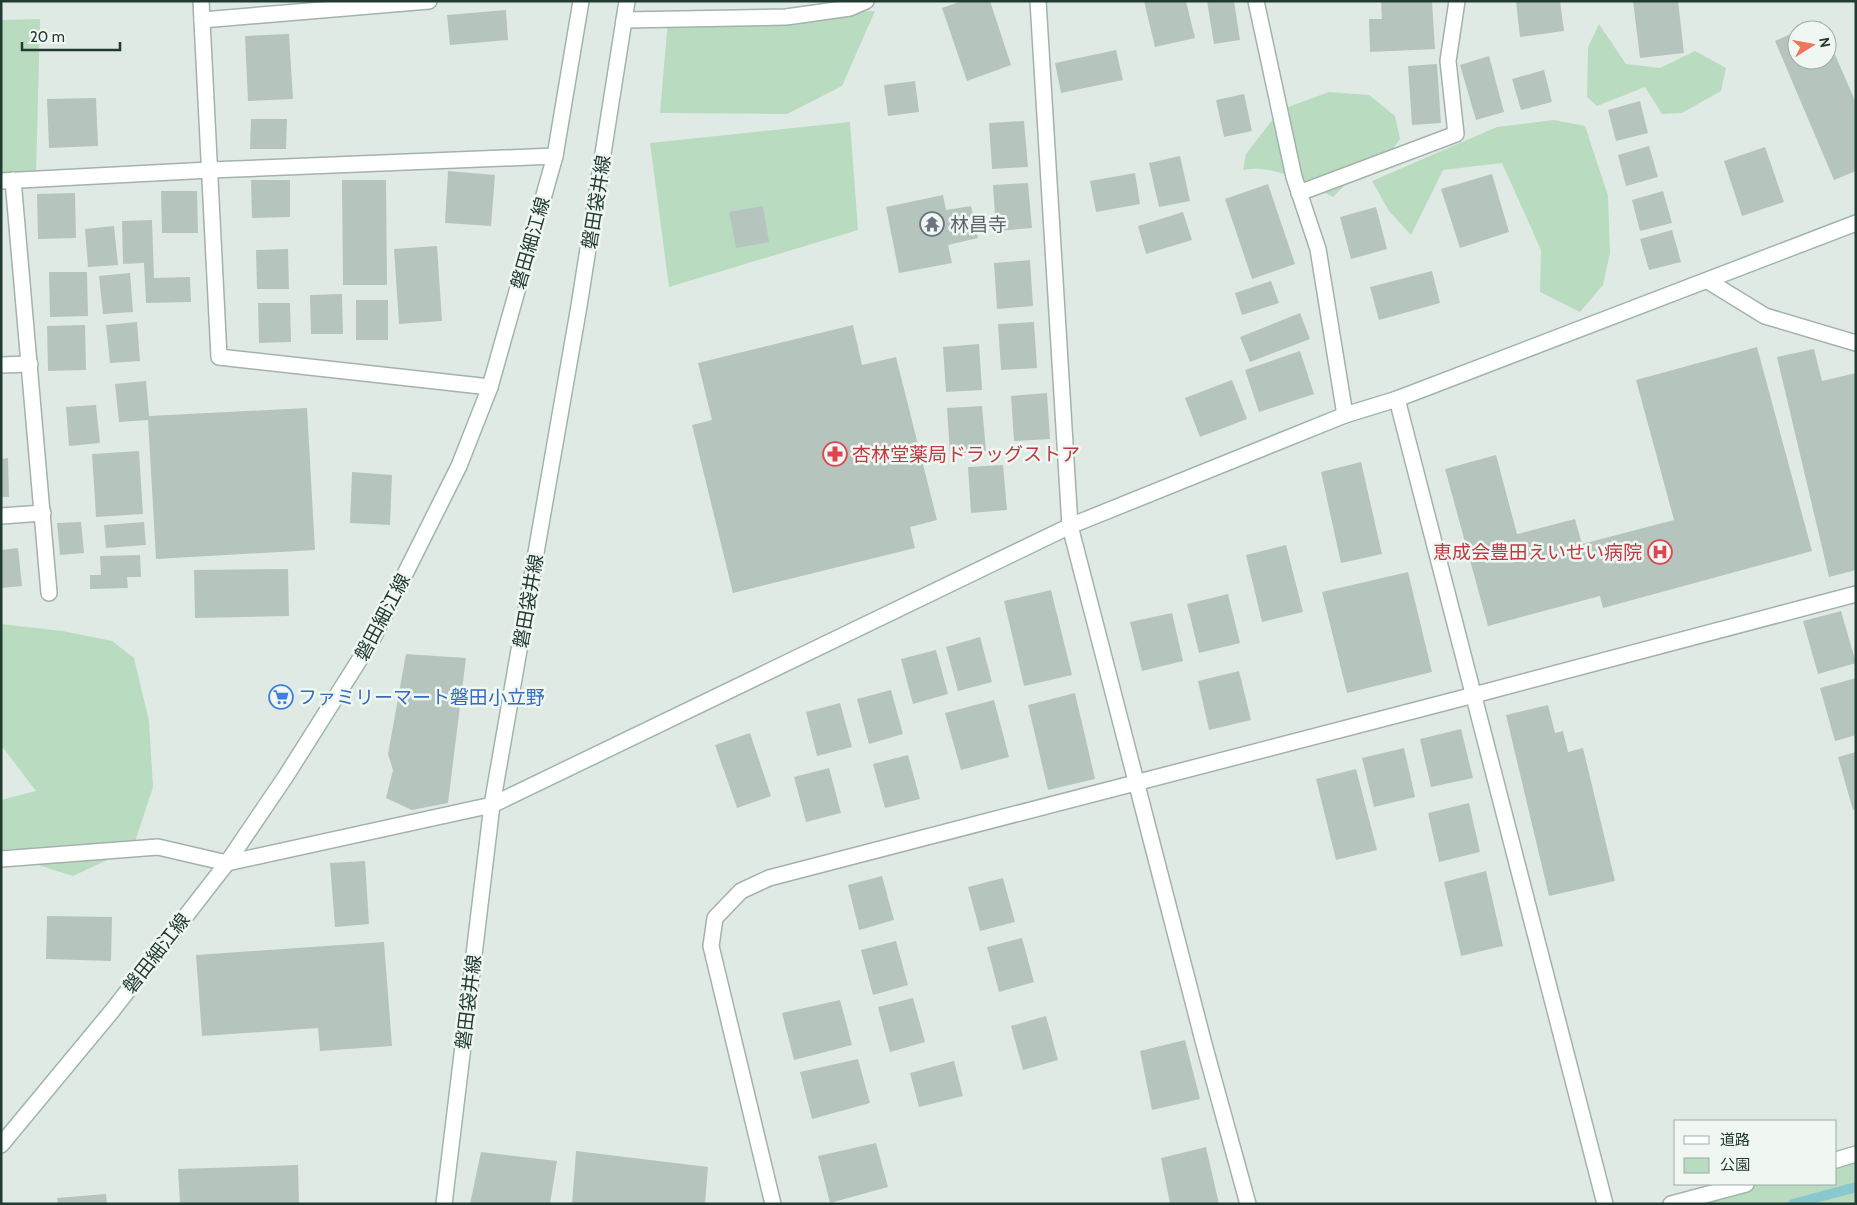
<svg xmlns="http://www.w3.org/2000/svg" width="1857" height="1205" font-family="Cabin,'Noto Sans JP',sans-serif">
	<rect width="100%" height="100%" fill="#e0eae5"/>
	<!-- green -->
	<g fill="#b9dbc0">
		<polygon points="875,11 842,86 787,114 660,113 668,19"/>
		<polygon points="40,19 36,176 1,178 1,20"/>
		<polygon points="1599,24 1626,64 1660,68 1695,51 1726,68 1721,91 1682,113 1662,114 1645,87 1597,106 1587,97 1588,47"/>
		<path d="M1329,92L1369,95L1395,116L1400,139L1384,161L1360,170L1333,197C1306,183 1275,164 1243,170L1246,154L1280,110Z"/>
		<polygon points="1554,120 1585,126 1608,196 1610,253 1603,285 1580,312 1540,292 1541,250 1502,163 1443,170 1411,235 1389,211 1372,181 1497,127"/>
		<polygon points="850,122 858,230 669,287 650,143"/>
		<polygon points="1,624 62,631 112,641 134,658 149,721 153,787 133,848 73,876 15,858 1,857 1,800 36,791 4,749 1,748"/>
		<polygon points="1856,1154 1856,1204 1671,1204 1746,1184 1836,1184 1836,1160"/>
	</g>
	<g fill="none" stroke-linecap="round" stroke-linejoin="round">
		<!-- stream -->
		<polyline stroke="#89c8ce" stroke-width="10" points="1793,1204 1856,1187"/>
	</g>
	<!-- building -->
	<g fill="#b5c5be">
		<polygon points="962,1 990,1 1011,65 967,81 942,8"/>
		<polygon points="1144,1 1186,1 1195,38 1155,47"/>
		<polygon points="1207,1 1234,1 1240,40 1214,44"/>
		<polygon points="1381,1 1432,1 1435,49 1370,52 1369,19 1382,19"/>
		<polygon points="1516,1 1560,1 1564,31 1520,37"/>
		<polygon points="1633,1 1678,1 1684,53 1640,58"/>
		<polygon points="506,10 508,40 450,45 447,15"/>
		<polygon points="1821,21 1824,30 1800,30"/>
		<polygon points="1797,31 1797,60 1827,60 1827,36 1856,103 1856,171 1834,180 1775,41"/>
		<polygon points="289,34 293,99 248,101 245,36"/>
		<polygon points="1116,50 1123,80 1061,93 1055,63"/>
		<polygon points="1489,56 1504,112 1476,120 1460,65"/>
		<polygon points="1437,64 1441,123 1412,125 1408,66"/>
		<polygon points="1544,70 1552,102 1521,110 1512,79"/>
		<polygon points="915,81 919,112 888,116 884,85"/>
		<polygon points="1244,94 1252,131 1224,137 1216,100"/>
		<polygon points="96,98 98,146 49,148 47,99"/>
		<polygon points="1640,101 1648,133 1616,141 1608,110"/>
		<polygon points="251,119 287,119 286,149 250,149"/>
		<polygon points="1024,121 1028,167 992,169 989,123"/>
		<polygon points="1649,146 1658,177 1626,186 1618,155"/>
		<polygon points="1765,147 1784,202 1742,216 1724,161"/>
		<polygon points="1180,156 1190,201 1159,207 1149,163"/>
		<polygon points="448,171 495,175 491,226 445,223"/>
		<polygon points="1135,173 1140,204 1096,212 1090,181"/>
		<polygon points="1492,174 1509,232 1460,248 1441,189"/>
		<polygon points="251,180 290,180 290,217 252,218"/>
		<polygon points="342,180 386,180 387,285 343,285"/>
		<polygon points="1028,183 1032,228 996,231 993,185"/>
		<polygon points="1268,184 1295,264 1252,279 1225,199"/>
		<polygon points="161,191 197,191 198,233 162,233"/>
		<polygon points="1663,191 1672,223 1640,231 1632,200"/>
		<polygon points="75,193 76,238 38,239 37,194"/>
		<polygon points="943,195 946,210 971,206 978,238 948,245 952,263 899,273 886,207"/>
		<polygon points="763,206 769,242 736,248 729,212"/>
		<polygon points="1376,207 1387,249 1351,259 1340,217"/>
		<polygon points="1183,212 1192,240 1146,254 1138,226"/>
		<polygon points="152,220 154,278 190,277 191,302 146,303 144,263 123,264 122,221"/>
		<polygon points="114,226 118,265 88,267 85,229"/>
		<polygon points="1672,230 1681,262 1649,270 1640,239"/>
		<polygon points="437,246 442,321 399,324 394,249"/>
		<polygon points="288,249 289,289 257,289 256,250"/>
		<polygon points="1030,260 1033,306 997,309 994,263"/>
		<polygon points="1432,271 1440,303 1379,320 1370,287"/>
		<polygon points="49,272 87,272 88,316 50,317"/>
		<polygon points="130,273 133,312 103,314 99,276"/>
		<polygon points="1271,281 1279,303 1242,315 1235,293"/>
		<polygon points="342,294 343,334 311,334 310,295"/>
		<rect x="356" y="300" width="32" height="40"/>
		<polygon points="258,303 290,303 291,342 259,343"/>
		<polygon points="1300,313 1310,339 1250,362 1240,337"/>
		<polygon points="137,322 140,361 110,363 106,325"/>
		<polygon points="1034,322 1037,368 1001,370 998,324"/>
		<polygon points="85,325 86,370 48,371 47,326"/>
		<polygon points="853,325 862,365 896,357 937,520 910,527 915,548 733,593 692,425 712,420 698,363"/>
		<polygon points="979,344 982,390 946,392 943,347"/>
		<polygon points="1757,347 1812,551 1603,608 1600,596 1488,626 1445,469 1496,455 1517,534 1575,519 1582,544 1674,520 1636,380"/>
		<polygon points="1814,349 1822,381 1856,373 1856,570 1829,577 1777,357"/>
		<polygon points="1300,351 1314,394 1259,412 1245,370"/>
		<polygon points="1232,380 1247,419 1200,437 1185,398"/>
		<polygon points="146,381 149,416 307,408 315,550 156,559 148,420 119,422 115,384"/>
		<polygon points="1047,393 1050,439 1014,441 1011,396"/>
		<polygon points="96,405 100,443 69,446 66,407"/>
		<polygon points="982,406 986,451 950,454 947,408"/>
		<polygon points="139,451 143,514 96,517 92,454"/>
		<polygon points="8,458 9,497 1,497 1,459"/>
		<polygon points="1361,462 1382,554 1341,563 1321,472"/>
		<polygon points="1003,465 1007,510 971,513 968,467"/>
		<polygon points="352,472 392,475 390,525 350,523"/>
		<polygon points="81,522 84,553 60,555 57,523"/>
		<polygon points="144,522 146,545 106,548 104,525"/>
		<polygon points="1286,545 1303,612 1262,622 1246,555"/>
		<polygon points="18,548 22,586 1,588 1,550"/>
		<polygon points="140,555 141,577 127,577 128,588 90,589 90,575 101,575 100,556"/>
		<polygon points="288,569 289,616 195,618 194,570"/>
		<polygon points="1408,572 1432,672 1347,693 1322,592"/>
		<polygon points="1051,590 1072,675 1024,686 1004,601"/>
		<polygon points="1228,594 1240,643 1199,653 1187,604"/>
		<polygon points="1841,611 1856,663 1818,674 1803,621"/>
		<polygon points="1172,613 1183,661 1142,671 1130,622"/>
		<polygon points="980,637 992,682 958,691 946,647"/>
		<polygon points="936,650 948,694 913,704 901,659"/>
		<polygon points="406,654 466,658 448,803 412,810 386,798 393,770 388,754"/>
		<polygon points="1239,671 1251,720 1209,730 1198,681"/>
		<polygon points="1856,678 1856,735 1835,741 1820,688"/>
		<polygon points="891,690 903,734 869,744 857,699"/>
		<polygon points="1075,693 1095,779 1048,790 1028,705"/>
		<polygon points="994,700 1009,757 961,770 945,713"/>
		<polygon points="840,703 852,747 817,756 806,712"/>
		<polygon points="1548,705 1555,733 1563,731 1568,752 1583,748 1615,881 1549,896 1506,715"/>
		<polygon points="1461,729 1473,778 1431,787 1420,739"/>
		<polygon points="750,733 771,796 737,808 715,745"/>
		<polygon points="1404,748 1415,797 1374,807 1362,758"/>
		<polygon points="1856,752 1856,809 1853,810 1838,757"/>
		<polygon points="908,755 920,799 885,808 873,764"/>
		<polygon points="829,768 841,813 806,822 794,777"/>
		<polygon points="1356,769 1377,850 1336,860 1316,779"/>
		<polygon points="1469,803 1480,852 1439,862 1428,813"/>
		<polygon points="365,861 369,924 335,927 330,863"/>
		<polygon points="1486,871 1503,946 1461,956 1444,882"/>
		<polygon points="882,876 894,920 859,930 848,885"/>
		<polygon points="1003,878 1015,922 980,931 968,887"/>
		<polygon points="47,916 112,917 111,961 46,959"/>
		<polygon points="1022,938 1034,982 999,992 987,947"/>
		<polygon points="896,941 908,985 873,995 861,950"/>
		<polygon points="384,942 392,1046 320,1051 318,1028 202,1036 196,955"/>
		<polygon points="913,998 925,1042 890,1052 878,1007"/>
		<polygon points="840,1000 852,1045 794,1060 782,1013"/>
		<polygon points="1046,1016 1058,1060 1023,1070 1011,1026"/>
		<polygon points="1185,1040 1200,1099 1152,1110 1140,1051"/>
		<polygon points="858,1059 870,1103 812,1119 800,1072"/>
		<polygon points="954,1061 963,1096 919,1107 910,1073"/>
		<polygon points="876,1143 888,1187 830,1203 818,1156"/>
		<polygon points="1206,1147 1219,1204 1170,1204 1161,1158"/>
		<polygon points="576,1151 708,1167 705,1204 572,1204"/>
		<polygon points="481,1152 557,1161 550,1204 470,1204"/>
		<polygon points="298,1165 299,1204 180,1204 178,1169"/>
		<polygon points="106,1194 107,1204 58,1204 57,1198"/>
	</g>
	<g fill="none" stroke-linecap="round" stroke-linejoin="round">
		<!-- street casing -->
		<g stroke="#a3b2ac" stroke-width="18">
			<g id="street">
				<polyline points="201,1 219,357 490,387"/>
				<polyline points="1038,1 1070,526 1205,1048 1248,1204"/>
				<polyline points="1256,1 1294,177 1318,249 1345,415"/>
				<polyline points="202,20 429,1"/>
				<polyline points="624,20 786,17 850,8 866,1"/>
				<polyline points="13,180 49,593"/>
				<polyline points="1,181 210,170 555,156"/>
				<polyline points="1299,193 1456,134 1448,61 1457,1"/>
				<polyline points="1708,281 1765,316 1856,343"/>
				<polyline points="1,365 30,364"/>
				<polyline points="1397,399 1605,1204"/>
				<polyline points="1,516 43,513"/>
				<polyline points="1,859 158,847 227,863 492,805"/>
				<polyline points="773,1204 711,946 715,918 741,891 769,878 1474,695 1856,594"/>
			</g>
		</g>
		<!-- secondary casing -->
		<g stroke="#9fb6ac" stroke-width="18">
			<g id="secondary">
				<polyline points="492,805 1070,526 1345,415 1397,399 1856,223"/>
				<polyline points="1,1145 112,1011 227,863 286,776 372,640 459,466 490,387 555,156 581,1"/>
				<polyline points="1836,1160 1856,1154"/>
				<polyline points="444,1204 492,805 579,306 627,1"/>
				<polyline points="1671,1204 1746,1184"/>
			</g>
		</g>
		<!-- street -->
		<use href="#street" stroke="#fff" stroke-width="15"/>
		<!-- secondary -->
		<use href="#secondary" stroke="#fff" stroke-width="15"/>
	</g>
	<!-- icons -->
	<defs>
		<g id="temple-ring" transform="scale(1.25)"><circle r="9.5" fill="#f0f7f3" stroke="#6b7280" stroke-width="1.5"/><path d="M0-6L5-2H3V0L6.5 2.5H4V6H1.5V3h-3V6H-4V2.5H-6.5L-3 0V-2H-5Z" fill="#6b7280"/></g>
		<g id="pharmacy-ring" transform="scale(1.25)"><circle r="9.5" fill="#f0f7f3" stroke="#e0444e" stroke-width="1.5"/><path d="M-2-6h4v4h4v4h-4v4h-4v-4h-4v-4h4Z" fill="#e0444e"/></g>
		<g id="hospital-ring" transform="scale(1.25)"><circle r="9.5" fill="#f0f7f3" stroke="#e0444e" stroke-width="1.5"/><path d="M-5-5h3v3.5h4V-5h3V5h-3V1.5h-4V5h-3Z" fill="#e0444e"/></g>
		<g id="supermarket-ring" transform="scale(1.25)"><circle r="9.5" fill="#f0f7f3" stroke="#3f7fe0" stroke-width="1.5"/><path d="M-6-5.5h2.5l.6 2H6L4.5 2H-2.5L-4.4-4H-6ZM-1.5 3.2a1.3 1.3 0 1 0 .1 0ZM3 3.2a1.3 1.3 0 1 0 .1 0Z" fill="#3f7fe0"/></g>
	</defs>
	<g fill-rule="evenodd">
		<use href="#temple-ring" x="932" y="224"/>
		<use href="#pharmacy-ring" x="835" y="454"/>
		<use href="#hospital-ring" x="1660" y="552"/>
		<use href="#supermarket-ring" x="281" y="697"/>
	</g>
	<g text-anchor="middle" stroke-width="5" stroke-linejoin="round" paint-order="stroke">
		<!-- street labels -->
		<g font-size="19" fill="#213a32" stroke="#f0f7f3">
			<text transform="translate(596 202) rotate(-81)" y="7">磐田袋井線</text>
			<text transform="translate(530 243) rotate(-74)" y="7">磐田細江線</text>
			<text transform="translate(528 601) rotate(-80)" y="7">磐田袋井線</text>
			<text transform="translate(382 617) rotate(-62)" y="7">磐田細江線</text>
			<text transform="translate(156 953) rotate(-52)" y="7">磐田細江線</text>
			<text transform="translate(468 1002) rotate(-83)" y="7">磐田袋井線</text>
		</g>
		<!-- worship labels -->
		<g font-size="19" fill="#5b616d" stroke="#f0f7f3" text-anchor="start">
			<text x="950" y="231">林昌寺</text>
		</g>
		<!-- health labels -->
		<g font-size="19" fill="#be3a42" stroke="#f0f7f3" text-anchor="start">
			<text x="852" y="461">杏林堂薬局ドラッグストア</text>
			<text x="1642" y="559" text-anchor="end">恵成会豊田えいせい病院</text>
		</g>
		<!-- shop labels -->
		<g font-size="19" fill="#366cbe" stroke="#f0f7f3" text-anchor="start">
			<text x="298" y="704">ファミリーマート磐田小立野</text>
		</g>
	</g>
	<!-- border -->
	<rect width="1857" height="1205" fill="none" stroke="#213a32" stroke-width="5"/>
	<!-- legend -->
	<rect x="1674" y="1120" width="162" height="65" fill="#f0f7f3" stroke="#9daba6"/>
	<rect x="1684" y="1136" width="25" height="8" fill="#ffffff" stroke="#9daba6"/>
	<text x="1720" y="1145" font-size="15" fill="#213a32">道路</text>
	<rect x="1684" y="1158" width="25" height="15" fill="#b9dbc0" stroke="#9daba6"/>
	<text x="1720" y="1170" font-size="15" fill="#213a32">公園</text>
	<!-- north arrow -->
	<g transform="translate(1812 45) rotate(79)"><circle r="24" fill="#f0f7f3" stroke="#9daba6"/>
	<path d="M0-4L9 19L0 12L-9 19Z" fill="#ed765c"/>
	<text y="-8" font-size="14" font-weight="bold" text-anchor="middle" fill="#213a32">N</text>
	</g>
	<!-- scale -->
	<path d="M22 42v8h98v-8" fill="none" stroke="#213a32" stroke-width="2.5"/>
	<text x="30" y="42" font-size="15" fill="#213a32" stroke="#f0f7f3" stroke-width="4" paint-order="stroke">20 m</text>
</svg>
